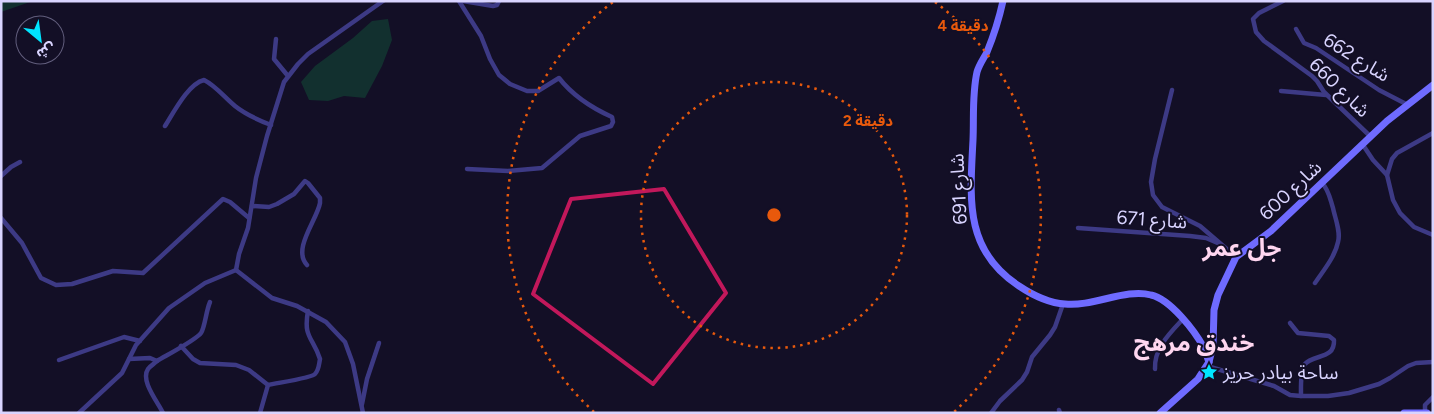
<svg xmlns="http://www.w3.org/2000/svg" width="1434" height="414" font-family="Figtree,'Noto Sans Arabic',sans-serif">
	<rect width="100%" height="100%" fill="#130f26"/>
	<!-- green -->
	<g fill="#12302f">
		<polygon points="1,1 33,1 1,12"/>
		<polygon points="388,19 392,40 382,66 365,98 344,96 328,101 309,100 301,82 315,66 353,38 372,21"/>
	</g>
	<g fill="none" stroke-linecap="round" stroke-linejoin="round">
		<!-- street -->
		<g stroke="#3d3a85" stroke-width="4.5">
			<path d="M459,1L481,36L490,59L499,75L510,84L527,91H538L559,78C573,96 592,108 612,117L613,122L611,126L580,136L542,168L508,171L467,169"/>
			<polyline points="463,1 493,6 497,5 499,1"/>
			<polyline points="1283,1 1259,13 1253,19 1256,32 1264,41 1312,76 1317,81 1324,92 1371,137"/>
			<polyline points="1296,29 1304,43 1316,48 1379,90 1408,105"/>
			<polyline points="276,39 274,59 288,76"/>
			<polyline points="1172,90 1155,159 1151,182 1153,195 1162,207 1200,226 1236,257"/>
			<polyline points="1281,91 1326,95"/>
			<path d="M165,126C174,112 188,84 204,80C216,86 224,97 235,106C245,114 258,120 271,125"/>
			<polyline points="1363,145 1373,160 1387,175 1393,200 1400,213 1414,227 1433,235"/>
			<polyline points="1387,175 1392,159 1397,153 1433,133"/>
			<polyline points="1,176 11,167 20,162"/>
			<path d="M252,206L269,207L277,204L294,194L305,181L308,183L320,198V203C317,220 292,249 307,265"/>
			<polyline points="1,218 22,243 41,278 56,285 72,284 113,271 143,273 223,199 230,202 249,218"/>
			<polyline points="1078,228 1190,236 1206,238 1220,244"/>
			<polyline points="236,270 239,254 248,228 256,178 267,136 284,82 298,64 308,54 383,1"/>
			<path d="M1315,283C1323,271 1335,257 1338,242C1341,232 1335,218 1333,208C1330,199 1329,190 1322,183"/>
			<path d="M1290,323L1298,333L1329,336L1334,340C1335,360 1313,354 1305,364C1300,371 1301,388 1301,396"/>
			<polyline points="181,346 193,359 200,363 236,365 249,370 268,385"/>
			<path d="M129,359L150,358L157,361C167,355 196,340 201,333C205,327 206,311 210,302"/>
			<polyline points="59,360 124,337 140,341"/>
			<path d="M157,361C154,364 150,366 148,369C140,381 158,402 163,413"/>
			<polyline points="1207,366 1274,386 1290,395 1301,396 1328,396 1349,393 1379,384 1390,378 1408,366 1416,363 1433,362"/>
			<path d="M1155,369C1154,348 1170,333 1183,319"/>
			<polyline points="362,404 367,379 379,343"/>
			<polyline points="1059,410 1060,413"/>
			<polyline points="79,413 122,373 136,345 169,308 205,283 236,270 272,298 297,306 326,322 345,342 353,364 363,413"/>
			<path d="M260,413L268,385C276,383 312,378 315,374C319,370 319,364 320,359C313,337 303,338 308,311"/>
			<polyline points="991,413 1000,401 1022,380 1027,372 1032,357 1050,335 1055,327 1063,304"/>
			<polyline points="1425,413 1425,405 1433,397"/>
		</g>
		<!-- secondary -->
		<g stroke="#6f6bff" stroke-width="7">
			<path d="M1003,1C999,19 994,35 987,52C984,58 979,65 977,72C972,94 974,118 973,140C970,199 964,250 1019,286C1034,296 1048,303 1065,304C1093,307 1126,288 1151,295C1170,299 1195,331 1204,348C1206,352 1207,357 1209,362"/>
			<polyline points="1160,413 1198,379 1209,362 1213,346 1214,310 1218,295 1236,257 1271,231 1387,121 1433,85"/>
			<polyline points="1404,413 1427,413"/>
		</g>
	</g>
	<!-- marked area -->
	<path fill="none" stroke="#c2185b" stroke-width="4" stroke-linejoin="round" d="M664,189L726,293L653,384L533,294L571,199Z"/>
	<!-- distance rings -->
	<g fill="none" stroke="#e8590c" stroke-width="2.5" stroke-dasharray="2.5 5">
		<circle cx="774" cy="215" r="133"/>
		<path d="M594 412A267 267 0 0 1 613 2M935 2A267 267 0 0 1 954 412"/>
	</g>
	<!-- icons -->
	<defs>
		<g id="sight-bare" transform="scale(1.35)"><path d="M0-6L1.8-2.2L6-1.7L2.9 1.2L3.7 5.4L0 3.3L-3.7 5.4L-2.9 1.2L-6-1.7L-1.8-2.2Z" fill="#00e5ff" stroke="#130f26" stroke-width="2.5" paint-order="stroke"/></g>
	</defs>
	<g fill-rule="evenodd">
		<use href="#sight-bare" x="1209" y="372"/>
	</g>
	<g text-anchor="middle" stroke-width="4" stroke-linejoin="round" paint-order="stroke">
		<!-- street labels -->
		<g font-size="19" fill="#d9d4ff" stroke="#130f26">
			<text transform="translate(1357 57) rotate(32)" y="7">شارع 662</text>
			<text transform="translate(1340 87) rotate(44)" y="7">شارع 660</text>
			<text transform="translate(958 189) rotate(-93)" y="7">شارع 691</text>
			<text transform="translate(1290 190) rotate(-43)" y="7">شارع 600</text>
			<text transform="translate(1152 219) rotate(4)" y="7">شارع 671</text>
		</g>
		<!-- poi labels -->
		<g font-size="19" fill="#d9d4ff" stroke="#130f26" text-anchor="start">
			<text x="1223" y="379">ساحة بيادر حريز</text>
		</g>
		<!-- district labels -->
		<g font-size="24" font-weight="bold" fill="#ffd6f0" stroke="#130f26">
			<text x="1242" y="256">جل عمر</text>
			<text x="1194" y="351">خندق مرهج</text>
		</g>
	</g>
	<circle cx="774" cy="215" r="8" fill="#e8590c" stroke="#130f26" stroke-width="2.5"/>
	<g font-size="15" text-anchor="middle" font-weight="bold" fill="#e8590c" stroke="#130f26" stroke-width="4" stroke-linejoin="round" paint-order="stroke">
		<text x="963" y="31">4 دقيقة</text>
		<text x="868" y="126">2 دقيقة</text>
	</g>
	<!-- border -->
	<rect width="1434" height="414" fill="none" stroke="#d9d4ff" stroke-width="5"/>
	<!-- north arrow -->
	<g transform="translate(40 40) rotate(151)"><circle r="24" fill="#130f26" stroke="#625e7d"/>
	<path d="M0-4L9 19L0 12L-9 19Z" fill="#00e5ff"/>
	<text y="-8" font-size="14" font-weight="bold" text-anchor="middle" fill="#d9d4ff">ش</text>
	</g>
</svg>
